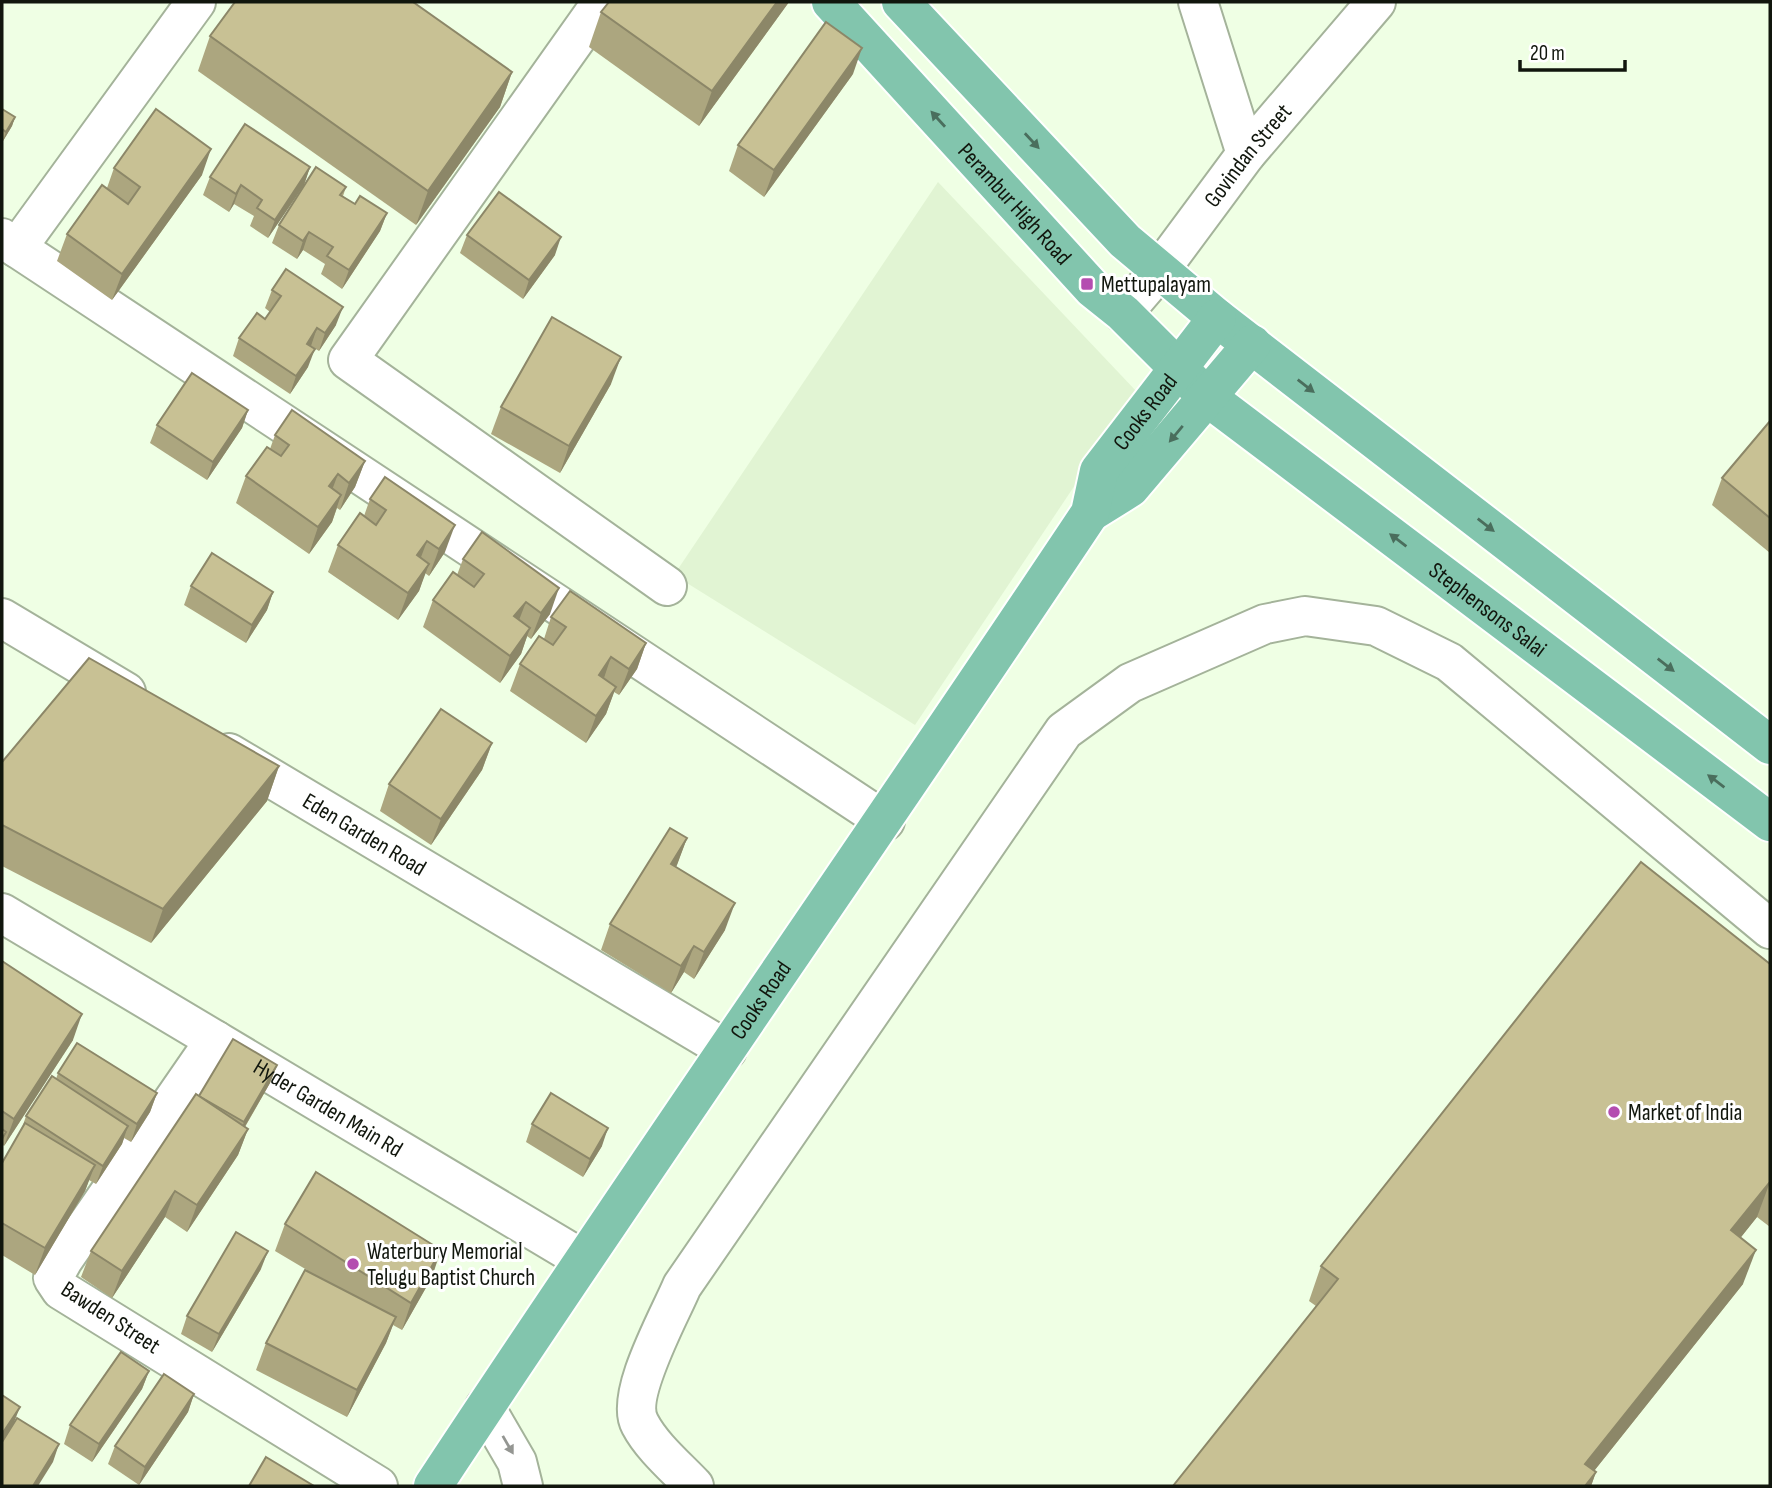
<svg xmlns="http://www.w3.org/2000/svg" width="1772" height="1488" font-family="'Sofia Sans Condensed',sans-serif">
	<rect width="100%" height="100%" fill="#efffe4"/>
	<!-- built -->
	<polygon fill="#e1f4d3" points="938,182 1137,392 915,725 674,575"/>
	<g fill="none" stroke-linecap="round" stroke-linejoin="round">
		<!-- minor casing -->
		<g stroke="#a4b39a" stroke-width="42">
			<g id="minor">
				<polyline points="602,2 348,360 667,586"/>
				<polyline points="1198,2 1246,154"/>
				<polyline points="2,238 885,821"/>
				<polyline points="17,248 196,2"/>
				<path id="s1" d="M1123,313L1160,270L1246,154L1376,2"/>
				<polyline points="2,618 126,692"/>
				<path id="s2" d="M229,753L727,1050"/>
				<path id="s3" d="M2,913L582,1259"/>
				<polyline points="215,1040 63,1260 53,1278 61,1290 378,1486"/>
				<polyline points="485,1407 517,1462 523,1486"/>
				<path d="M694,1486C676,1467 652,1447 640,1424C624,1396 670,1315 682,1286L1064,731L1130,683L1265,624L1305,616L1376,626L1449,662L1770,929"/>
			</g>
		</g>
		<!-- major casing -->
		<g stroke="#fff" stroke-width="42">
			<g id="major">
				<path id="s4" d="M831,2L1093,289L1123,313L1207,397L1770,822"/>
				<polyline points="901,2 1125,241 1217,318 1770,745"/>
				<polyline points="1090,513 1130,488 1252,344"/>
				<path id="s5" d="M433,1486C648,1159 873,839 1090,513L1099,471L1217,318"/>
			</g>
		</g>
		<!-- minor -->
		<use href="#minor" stroke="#fff" stroke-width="38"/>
		<!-- major -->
		<use href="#major" stroke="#82c5ad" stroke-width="38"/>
	</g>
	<!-- wall -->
	<g fill="#aca67f">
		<polygon points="609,2 789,2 699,126 589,47 601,12"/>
		<polygon points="210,36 512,72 500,107 416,225 198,71"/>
		<polygon points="853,74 764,197 729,171 738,145"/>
		<polygon points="2,109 15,117 12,126 3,141 2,141"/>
		<polygon points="310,167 304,185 268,238 250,226 254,216 234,204 229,212 203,195 210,177"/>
		<polygon points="114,168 202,175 112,300 57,261 67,234 107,188"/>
		<polygon points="346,187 343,196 355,204 387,213 380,231 342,289 321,274 325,264 303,250 297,259 272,243 279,225"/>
		<polygon points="467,235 555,255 523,299 460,253"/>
		<polygon points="272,290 336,325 319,351 311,346 308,367 290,394 233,356 239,338 265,319 270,312 265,308"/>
		<polygon points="611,384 560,473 491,434 501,407"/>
		<polygon points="248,410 242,428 207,480 150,443 157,425"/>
		<polygon points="1770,421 1770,553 1712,505 1722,478"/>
		<polygon points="275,435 365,461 355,487 340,510 337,508 332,522 309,554 236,503 246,476 270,449"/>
		<polygon points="370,499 445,552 429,576 425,573 419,591 398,620 328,572 338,545 364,516"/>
		<polygon points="463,559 550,614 531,639 527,636 521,654 500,683 423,627 433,600 457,575"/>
		<polygon points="191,586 273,592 267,610 246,643 184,605"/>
		<polygon points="551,617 646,643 637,669 619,695 614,692 606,714 586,743 510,691 520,664 544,639"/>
		<polygon points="492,743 482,770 431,845 380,811 389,784"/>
		<polygon points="2,762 279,766 267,801 151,943 2,866"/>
		<polygon points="687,838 676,867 725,930 694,979 684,972 671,993 601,950 610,924"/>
		<polygon points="2,961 73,1040 4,1146 2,1144"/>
		<polygon points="1770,964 1770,1227 1757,1217 1740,1238 1743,1284 1594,1471 1596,1472 1591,1486 1173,1486 1316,1306 1309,1301 1321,1266"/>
		<polygon points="277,1065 270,1083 245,1127 248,1129 238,1155 187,1232 165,1217 112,1298 81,1277 91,1251 199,1096"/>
		<polygon points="58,1073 157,1093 150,1112 131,1142 124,1138 122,1144 96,1184 89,1180 85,1191 35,1275 2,1255 2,1163 21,1131 26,1116 56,1079"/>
		<polygon points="532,1124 602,1146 583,1177 526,1142"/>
		<polygon points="285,1224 432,1277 402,1330 393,1325 386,1343 347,1417 256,1370 266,1343 307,1270 275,1251"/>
		<polygon points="261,1269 212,1352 181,1334 187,1316"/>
		<polygon points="149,1371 142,1389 92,1462 64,1444 70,1425"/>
		<polygon points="194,1394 188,1412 139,1485 108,1464 115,1446"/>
	</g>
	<!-- shaded-wall -->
	<g fill="#8c8768">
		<polygon points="777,2 789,2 699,126 712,91"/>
		<polygon points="862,48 853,74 764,197 774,170"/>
		<polygon points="512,72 500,107 416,225 428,191"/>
		<polygon points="15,117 12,126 3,141 6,132"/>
		<polygon points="211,149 202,175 112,300 122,274"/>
		<polygon points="310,167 304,185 268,238 275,220"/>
		<polygon points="241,185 234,204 229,212 236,194"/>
		<polygon points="387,213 380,231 342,289 349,270"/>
		<polygon points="309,232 303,250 297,259 303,241"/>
		<polygon points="561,237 555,255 523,299 529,280"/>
		<polygon points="343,307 336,325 319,351 325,333"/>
		<polygon points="317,328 311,346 307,344"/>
		<polygon points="315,349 308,367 290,394 296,376"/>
		<polygon points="621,357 611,384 560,473 569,446"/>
		<polygon points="248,410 242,428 207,480 213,462"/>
		<polygon points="365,461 355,487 340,510 349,483"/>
		<polygon points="338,474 328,501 329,486"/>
		<polygon points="341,495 332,522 309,554 318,527"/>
		<polygon points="455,525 445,552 429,576 439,549"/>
		<polygon points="427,541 417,568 417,555"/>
		<polygon points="429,564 419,591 398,620 408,593"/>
		<polygon points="559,588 550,614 531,639 541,613"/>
		<polygon points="273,592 267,610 246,643 252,625"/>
		<polygon points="526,602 516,628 514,616"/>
		<polygon points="530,628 521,654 500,683 510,656"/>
		<polygon points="646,643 637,669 619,695 629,669"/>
		<polygon points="611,657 602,684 599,675"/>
		<polygon points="616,687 606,714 586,743 596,716"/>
		<polygon points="492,743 482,770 431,845 441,819"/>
		<polygon points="279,766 267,801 151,943 163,909"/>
		<polygon points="687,838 677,865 661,890 671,864"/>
		<polygon points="735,903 725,930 694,979 704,952"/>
		<polygon points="694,946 684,972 671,993 681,966"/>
		<polygon points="82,1014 73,1040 4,1146 14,1119"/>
		<polygon points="277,1065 270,1083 237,1140 244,1122"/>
		<polygon points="157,1093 150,1112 131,1142 137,1124"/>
		<polygon points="128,1126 122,1144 96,1184 103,1166"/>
		<polygon points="608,1128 602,1146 583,1177 590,1159"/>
		<polygon points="248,1129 238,1155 187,1232 197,1205"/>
		<polygon points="95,1165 85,1191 35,1275 45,1248"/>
		<polygon points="1770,1182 1757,1217 1719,1265 1731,1230"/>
		<polygon points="175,1191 165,1217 112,1298 122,1271"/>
		<polygon points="441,1250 432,1277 402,1330 411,1303"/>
		<polygon points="1756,1250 1743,1284 1582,1486 1585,1464"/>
		<polygon points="268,1251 261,1269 212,1352 219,1334"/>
		<polygon points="396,1317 386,1343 347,1417 357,1390"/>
		<polygon points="149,1371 142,1389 92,1462 99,1444"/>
		<polygon points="194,1394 188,1412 139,1485 145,1467"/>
		<polygon points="20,1407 13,1425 2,1442 2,1434"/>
		<polygon points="59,1444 53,1462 38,1486 33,1486"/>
		<polygon points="1596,1472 1591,1486 1585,1486"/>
	</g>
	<!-- building -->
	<g fill="#c8c194" stroke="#8c8768" stroke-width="2">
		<polygon points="235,2 413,2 512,72 428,191 210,36"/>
		<polygon points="609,2 777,2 712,91 601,12"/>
		<polygon points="826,22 862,48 774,170 738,145"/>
		<polygon points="2,109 15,117 6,132 2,129"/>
		<polygon points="156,109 211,149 122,274 67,234 102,185 128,204 140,187 114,168"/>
		<polygon points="245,124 310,167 275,220 257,208 262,200 241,185 236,194 210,177"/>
		<polygon points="316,167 346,187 340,195 355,204 360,196 387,213 349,270 327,256 333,247 309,232 303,241 279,225"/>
		<polygon points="499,192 561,237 529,280 467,235"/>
		<polygon points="286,269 343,307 325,333 317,328 307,344 315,349 296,376 239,338 257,313 265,319 281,296 272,290"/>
		<polygon points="552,317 621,357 569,446 501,407"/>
		<polygon points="192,373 248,410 213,462 157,425"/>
		<polygon points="292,410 365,461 349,483 338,474 329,486 341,495 318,527 246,476 267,447 281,456 289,445 275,435"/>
		<polygon points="1770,421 1770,518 1722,478"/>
		<polygon points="385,477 455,525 439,549 427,541 417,555 429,564 408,593 338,545 360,513 376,525 386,510 370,499"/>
		<polygon points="482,532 559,588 541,613 526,602 514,616 530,628 510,656 433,600 453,572 474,587 484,574 463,559"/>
		<polygon points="212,553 273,592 252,625 191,586"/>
		<polygon points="570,591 646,643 629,669 611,657 599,675 616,687 596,716 520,664 539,636 553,645 566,627 551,617"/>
		<polygon points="89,658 279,766 163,909 2,825 2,762"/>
		<polygon points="441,709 492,743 441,819 389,784"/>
		<polygon points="670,828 687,838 671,864 735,903 704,952 694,946 681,966 610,924"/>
		<polygon points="1641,862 1770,964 1770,1182 1731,1230 1756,1250 1585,1464 1596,1472 1585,1486 1173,1486 1338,1279 1321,1266"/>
		<polygon points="2,961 82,1014 14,1119 2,1111"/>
		<polygon points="233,1039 277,1065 244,1122 199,1096"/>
		<polygon points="77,1043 157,1093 137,1124 58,1073"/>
		<polygon points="52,1076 128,1126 103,1166 26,1116"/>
		<polygon points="551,1093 608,1128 590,1159 532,1124"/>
		<polygon points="196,1094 248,1129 197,1205 175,1191 122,1271 91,1251"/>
		<polygon points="25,1123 95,1165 45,1248 2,1223 2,1163"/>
		<polygon points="2,1129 6,1132 2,1139"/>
		<polygon points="316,1172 441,1250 411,1303 285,1224"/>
		<polygon points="236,1232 268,1251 219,1334 187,1316"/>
		<polygon points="305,1270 396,1317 357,1390 266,1343"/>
		<polygon points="121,1352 149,1371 99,1444 70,1425"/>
		<polygon points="164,1374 194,1394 145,1467 115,1446"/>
		<polygon points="2,1395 20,1407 2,1434"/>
		<polygon points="17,1418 59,1444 33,1486 2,1486 2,1442"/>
		<polygon points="266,1457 314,1486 249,1486"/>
	</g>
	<!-- one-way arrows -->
	<defs><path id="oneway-solid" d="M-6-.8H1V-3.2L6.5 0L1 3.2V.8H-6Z" transform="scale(1.75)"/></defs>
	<g fill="#4a6e5d">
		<use href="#oneway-solid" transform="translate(938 119) rotate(-132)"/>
		<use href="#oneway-solid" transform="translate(1032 141) rotate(47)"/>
		<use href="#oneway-solid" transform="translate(1306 386) rotate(38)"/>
		<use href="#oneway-solid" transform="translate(1176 434) rotate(130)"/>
		<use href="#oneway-solid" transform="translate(1486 525) rotate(38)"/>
		<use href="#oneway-solid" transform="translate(1398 540) rotate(-143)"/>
		<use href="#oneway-solid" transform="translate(1666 665) rotate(38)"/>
		<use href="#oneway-solid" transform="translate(1716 781) rotate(-143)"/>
	</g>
	<use fill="#949692" href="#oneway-solid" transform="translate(508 1445) rotate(60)"/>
	<!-- markers -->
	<g fill="#b44db0" stroke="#fff" stroke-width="2.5">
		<rect x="1080" y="277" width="14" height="14" rx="3.5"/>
		<circle cx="1614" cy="1112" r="7"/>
		<circle cx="353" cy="1264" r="7"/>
	</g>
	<g text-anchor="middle" stroke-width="6" stroke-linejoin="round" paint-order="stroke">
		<!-- street labels -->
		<g font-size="23" fill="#11160d" stroke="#fff">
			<text dy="8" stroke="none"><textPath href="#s1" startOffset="201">Govindan Street</textPath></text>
			<text dy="8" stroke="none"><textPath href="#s4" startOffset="273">Perambur High Road</textPath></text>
			<text dy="8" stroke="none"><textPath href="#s5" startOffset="1292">Cooks Road</textPath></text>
			<text dy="8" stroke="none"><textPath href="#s4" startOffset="898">Stephensons Salai</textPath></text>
			<text dy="8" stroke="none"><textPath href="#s2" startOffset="158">Eden Garden Road</textPath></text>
			<text dy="8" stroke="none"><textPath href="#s5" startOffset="586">Cooks Road</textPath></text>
			<text dy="8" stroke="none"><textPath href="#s3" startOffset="380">Hyder Garden Main Rd</textPath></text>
			<text transform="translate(111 1317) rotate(33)" y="8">Bawden Street</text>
		</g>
		<!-- poi labels -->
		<g font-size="23" fill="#11160d" stroke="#fff" text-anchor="start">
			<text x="1101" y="292">Mettupalayam</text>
			<text x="1628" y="1120">Market of India</text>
			<text x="367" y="1259">Waterbury Memorial<tspan x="367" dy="26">Telugu Baptist Church</tspan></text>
		</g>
	</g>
	<!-- border -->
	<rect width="1772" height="1488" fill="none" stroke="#11160d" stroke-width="7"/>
	<!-- scale -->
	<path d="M1520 60v10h105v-10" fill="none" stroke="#11160d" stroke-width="3.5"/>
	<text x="1530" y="60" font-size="21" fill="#11160d" stroke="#ffffff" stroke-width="5" paint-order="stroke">20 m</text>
</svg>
